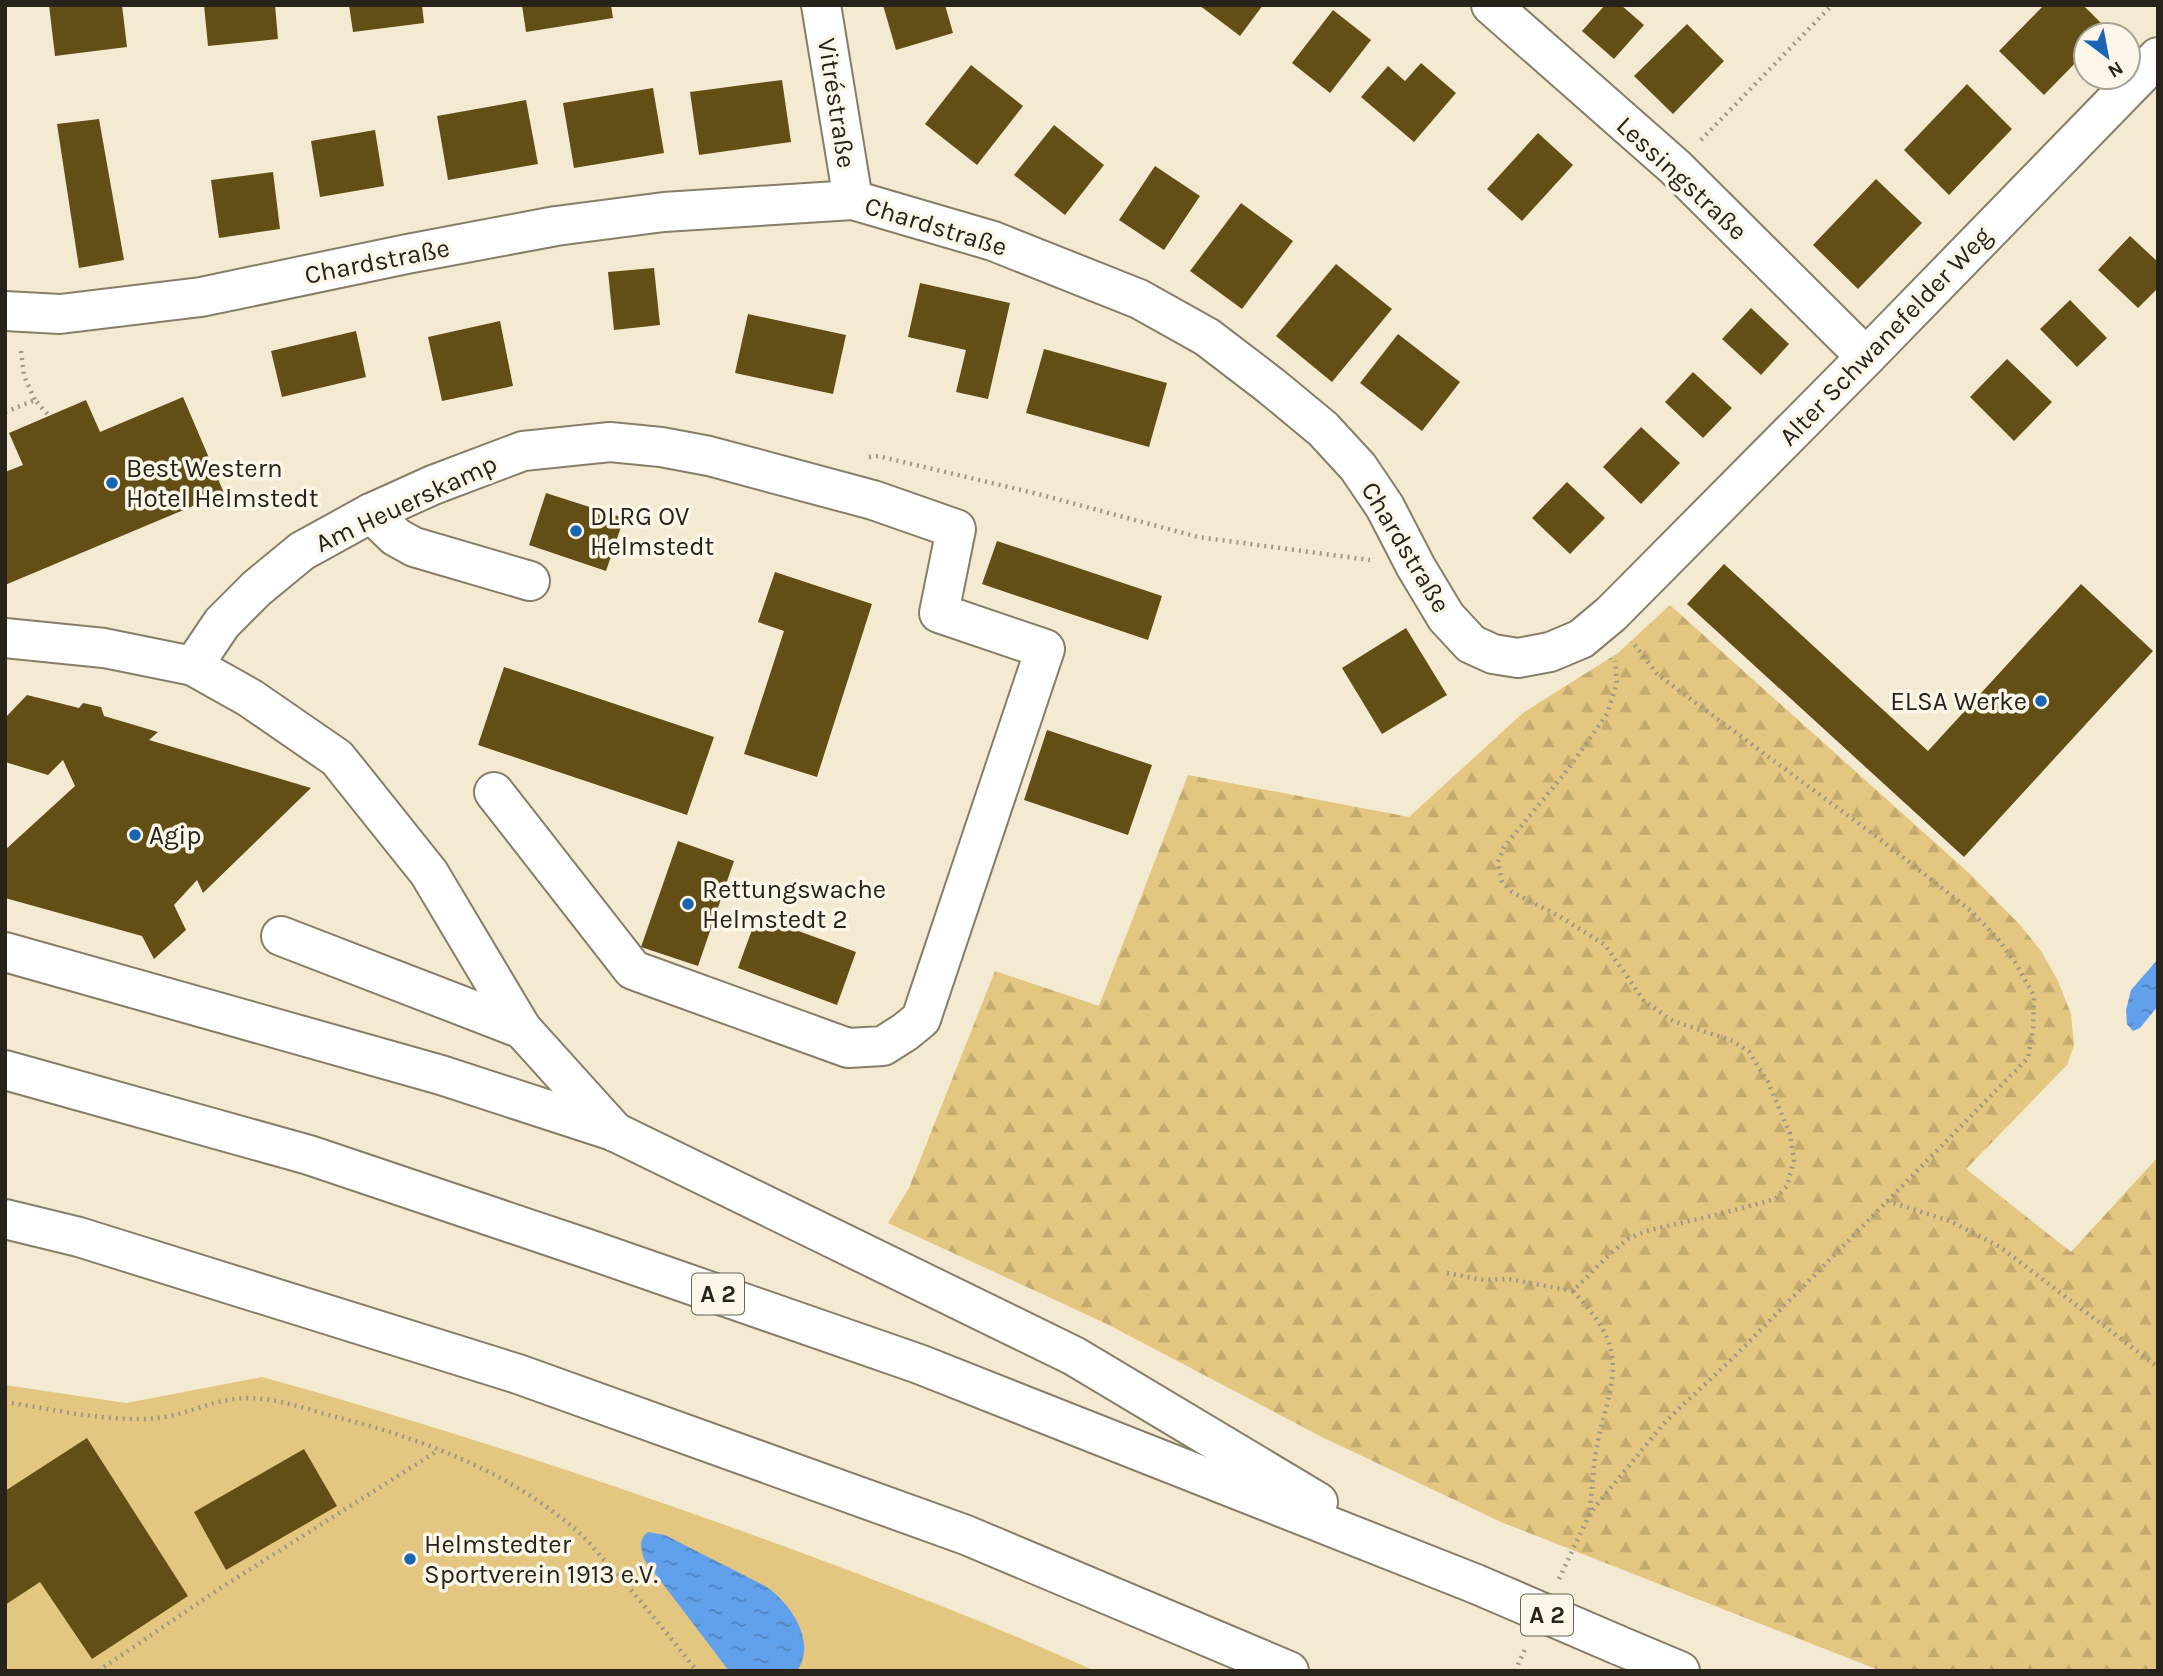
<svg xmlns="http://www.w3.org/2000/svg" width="2163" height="1676" font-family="Karla,sans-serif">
	<defs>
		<pattern id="forest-firs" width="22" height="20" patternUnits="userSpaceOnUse" patternTransform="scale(1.75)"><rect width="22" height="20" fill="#e3c67f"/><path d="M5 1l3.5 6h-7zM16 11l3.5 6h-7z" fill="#c3aa6d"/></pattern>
		<pattern id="water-ripples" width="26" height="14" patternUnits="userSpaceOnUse" patternTransform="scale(1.75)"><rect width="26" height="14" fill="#61a0eb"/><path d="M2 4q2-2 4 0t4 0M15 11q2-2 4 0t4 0" fill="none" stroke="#5082be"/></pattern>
	</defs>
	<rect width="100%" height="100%" fill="#f4ead1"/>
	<!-- forest -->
	<polygon fill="url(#forest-firs)" points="1670,605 1970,874 2021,926 2041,951 2058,981 2071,1014 2074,1045 2067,1065 1966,1169 2071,1252 2158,1157 2158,1671 1881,1671 1501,1522 1322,1437 1107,1324 888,1223 909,1188 995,971 1099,1006 1188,775 1409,817 1523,713 1618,653"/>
	<!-- garden -->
	<path fill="#e3c67f" d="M262,1377C493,1441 721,1520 944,1607C995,1627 1045,1649 1095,1671H5V1385L126,1403Z"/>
	<!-- water -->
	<g fill="url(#water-ripples)">
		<polygon points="2158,959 2158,1006 2140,1028 2133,1031 2127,1024 2126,1010 2131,990"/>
		<path d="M648,1532L665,1535C689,1547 713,1560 738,1572C748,1578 762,1583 771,1590C794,1609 816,1643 797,1671H729L644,1559C641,1548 638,1540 648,1532Z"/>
	</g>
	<!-- building -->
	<g fill="#634f16">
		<polygon points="49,5 122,5 127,47 55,56"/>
		<polygon points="204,5 275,5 278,39 208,46"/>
		<polygon points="349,5 422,5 424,23 353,32"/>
		<polygon points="522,5 611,5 613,18 526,32"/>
		<polygon points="883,5 945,5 953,33 896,50"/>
		<polygon points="1199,5 1263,5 1240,36"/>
		<polygon points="1605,5 1621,5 1644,25 1614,59 1582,31"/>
		<polygon points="2044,5 2083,5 2108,30 2103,35 2086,35 2086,52 2044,95 1999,51"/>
		<polygon points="1333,10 1371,40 1330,93 1292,63"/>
		<polygon points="1687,24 1724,61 1673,114 1634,76"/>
		<polygon points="1421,63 1456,93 1414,142 1361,97 1388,66 1405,81"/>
		<polygon points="971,65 1023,106 977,165 925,124"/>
		<polygon points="782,80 791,142 699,155 690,92"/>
		<polygon points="1967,84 2012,129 1949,195 1904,150"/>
		<polygon points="653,88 664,153 574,168 563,103"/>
		<polygon points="526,100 538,164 448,180 437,116"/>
		<polygon points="99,119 124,260 79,268 57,124"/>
		<polygon points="1054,125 1104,165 1065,215 1014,175"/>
		<polygon points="375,130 384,186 320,197 311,141"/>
		<polygon points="1538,133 1573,165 1522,221 1487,189"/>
		<polygon points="1155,166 1200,196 1164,250 1119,220"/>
		<polygon points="273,172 280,229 219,238 211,180"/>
		<polygon points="1876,179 1922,223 1858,289 1813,245"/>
		<polygon points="1241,203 1293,241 1242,309 1190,271"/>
		<polygon points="2130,236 2158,262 2158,288 2138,308 2098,270"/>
		<polygon points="1336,264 1392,309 1332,382 1276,336"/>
		<polygon points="654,268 660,325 614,330 608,272"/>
		<polygon points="920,283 1010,303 988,399 956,392 966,350 908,337"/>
		<polygon points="2070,300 2107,338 2077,367 2040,329"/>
		<polygon points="1751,308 1789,344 1761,375 1722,339"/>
		<polygon points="748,314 846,335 833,394 735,373"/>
		<polygon points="500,321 513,386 442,401 428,337"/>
		<polygon points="356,331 366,377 282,397 271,351"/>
		<polygon points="1398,334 1460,382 1422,431 1360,383"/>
		<polygon points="1044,349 1167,383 1149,447 1026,413"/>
		<polygon points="2007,359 2052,402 2014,441 1970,397"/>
		<polygon points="1693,372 1732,408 1703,438 1665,402"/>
		<polygon points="183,397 224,493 5,585 5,472 23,465 9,433 86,400 100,432"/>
		<polygon points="1641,427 1680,463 1641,504 1603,467"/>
		<polygon points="1567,482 1605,518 1570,554 1532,518"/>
		<polygon points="546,493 624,518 606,571 529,545"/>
		<polygon points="997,541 1162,596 1148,640 982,584"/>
		<polygon points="1724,564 1928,751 2081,584 2153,651 1964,857 1687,604"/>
		<polygon points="775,572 872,604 817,777 744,754 784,631 758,622"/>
		<polygon points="1406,628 1447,695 1382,734 1342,668"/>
		<polygon points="504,667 714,737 687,815 478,745"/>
		<polygon points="27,695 79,708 83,703 101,707 104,716 158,732 149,740 311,788 203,893 197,880 174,905 186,930 154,959 142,936 5,898 5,850 75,786 63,760 48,775 5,762 5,718"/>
		<polygon points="1047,730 1152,765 1128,835 1024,800"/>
		<polygon points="678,841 734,861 698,966 641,947"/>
		<polygon points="757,916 856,952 837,1005 738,968"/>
		<polygon points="87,1438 188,1596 92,1659 40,1582 5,1605 5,1491"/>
		<polygon points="304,1449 337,1506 226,1570 194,1512"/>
	</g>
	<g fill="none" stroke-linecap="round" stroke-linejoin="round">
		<!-- minor casing -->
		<g stroke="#877e68" stroke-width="42">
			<g id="minor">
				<polyline points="821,5 853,200"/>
				<polyline points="1491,5 1675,167 1866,357"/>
				<polyline points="5,311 60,314 201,297 407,254 556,226 664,212 853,200 993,241 1139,299 1207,337 1271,386 1323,429 1358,467 1385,507 1416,567 1446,617 1471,644 1493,654 1518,658 1550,652 1581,639 1611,614 1866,357 2158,57"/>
				<polyline points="371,513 396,537 414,547 530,581"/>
				<polyline points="5,638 104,648 193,666 250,698 337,758 429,873 522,1029 615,1132"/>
				<polyline points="193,666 222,623 257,588 302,551 371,513 433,485 523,451 610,442 661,447 709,456 873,500 956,529 939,613 1045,649 921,1019 905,1032 883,1046 848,1048 633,970 494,792"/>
				<polyline points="281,936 522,1029"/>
				<polyline points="5,952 441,1075 613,1131"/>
			</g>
		</g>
		<!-- highway casing -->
		<g stroke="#877e68" stroke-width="42">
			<g id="highway">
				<polyline points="5,1070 309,1155 588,1249 919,1364 1476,1584"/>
				<polyline points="615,1132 1074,1356 1318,1502"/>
				<polyline points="5,1219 79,1237 518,1374 966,1535 1289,1671"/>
				<polyline points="1618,1645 1680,1671"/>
			</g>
		</g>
		<!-- path -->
		<g stroke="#9f9885" stroke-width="4.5" stroke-dasharray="2 5" stroke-linecap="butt">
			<polyline points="1701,140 1832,5"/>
			<polyline points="21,351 24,376 35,400"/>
			<polyline points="5,412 35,400 49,416"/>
			<polyline points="869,457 878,456 1038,494 1198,537 1370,560"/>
			<polyline points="1887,1201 1950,1221 2000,1247 2158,1367"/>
			<polyline points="1447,1273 1484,1280 1508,1279 1573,1291 1609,1255 1628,1239 1646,1231 1720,1214 1775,1199 1787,1186 1794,1160 1790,1134 1768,1082 1749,1052 1733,1041 1673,1021 1644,1001 1605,945 1559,916 1512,892 1502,881 1498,862 1504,847 1569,768 1607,714 1617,683 1615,661"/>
			<path d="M1573,1291C1589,1309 1605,1326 1611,1350C1618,1381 1602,1416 1597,1446C1593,1467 1592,1489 1590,1511"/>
			<path d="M5,1402C52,1409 111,1423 158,1418C190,1414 218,1397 251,1398C282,1399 314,1412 344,1419C426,1440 512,1474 576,1530C588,1540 598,1554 609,1565C640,1599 668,1635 697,1671"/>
			<polyline points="1559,1579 1590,1513 1666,1421 1735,1356 2028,1058 2033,1030 2034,996 2016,964 1998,939 1971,911 1881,840 1658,675 1633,643"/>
			<polyline points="98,1671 222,1587 439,1450"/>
			<polyline points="1515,1671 1526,1647"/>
		</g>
		<!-- minor -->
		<use href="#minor" stroke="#fff" stroke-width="38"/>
		<!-- highway -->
		<use href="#highway" stroke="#fff" stroke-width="38"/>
		<!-- highway-bridge casing -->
		<g stroke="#877e68" stroke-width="42" stroke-linecap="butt">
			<polyline id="highway-bridge" points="1476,1584 1618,1645"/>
		</g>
		<!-- highway-bridge -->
		<use href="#highway-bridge" stroke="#fff" stroke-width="38"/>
	</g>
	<!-- markers -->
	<g fill="#1964b3" stroke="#fdf7e9" stroke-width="2.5">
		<circle cx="112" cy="483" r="7"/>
		<circle cx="576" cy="531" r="7"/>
		<circle cx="2041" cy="701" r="7"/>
		<circle cx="135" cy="835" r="7"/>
		<circle cx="688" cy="904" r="7"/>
		<circle cx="410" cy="1559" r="7"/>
	</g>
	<g text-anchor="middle" stroke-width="7" stroke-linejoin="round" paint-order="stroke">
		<!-- shield labels -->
		<g fill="#fdf7e9" stroke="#676358" stroke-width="2">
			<rect x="692" y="1273.5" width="52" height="41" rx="5"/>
			<rect x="1521" y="1594.5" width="52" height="41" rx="5"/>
		</g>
		<g font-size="24" font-weight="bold" fill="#27231a">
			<text x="718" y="1302">A 2</text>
			<text x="1547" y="1623">A 2</text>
		</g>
		<!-- street labels -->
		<g font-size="26" fill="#27231a" stroke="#fdf7e9">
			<text transform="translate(837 103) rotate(81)" y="9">Vitréstraße</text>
			<text transform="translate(1682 178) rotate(43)" y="9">Lessingstraße</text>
			<text transform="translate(936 226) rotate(17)" y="9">Chardstraße</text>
			<text transform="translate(377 261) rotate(-11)" y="9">Chardstraße</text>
			<text transform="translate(1885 336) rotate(-46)" y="9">Alter Schwanefelder Weg</text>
			<text transform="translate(406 503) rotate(-25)" y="9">Am Heuerskamp</text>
			<text transform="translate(1406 547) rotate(59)" y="9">Chardstraße</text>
		</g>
		<!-- poi labels -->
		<g font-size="26" fill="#27231a" stroke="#fdf7e9" text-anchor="start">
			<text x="126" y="477">Best Western<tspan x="126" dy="30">Hotel Helmstedt</tspan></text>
			<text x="590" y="525">DLRG OV<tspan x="590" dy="30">Helmstedt</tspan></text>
			<text x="2027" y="710" text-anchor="end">ELSA Werke</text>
			<text x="149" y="844">Agip</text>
			<text x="702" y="898">Rettungswache<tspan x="702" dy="30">Helmstedt 2</tspan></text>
			<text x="424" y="1553">Helmstedter<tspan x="424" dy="30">Sportverein 1913 e.V.</tspan></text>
		</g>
	</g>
	<!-- border -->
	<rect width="2163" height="1676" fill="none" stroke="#27231a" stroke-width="14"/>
	<!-- north arrow -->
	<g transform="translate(2107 56) rotate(148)"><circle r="33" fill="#fdf7e9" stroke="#a7a296" stroke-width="2"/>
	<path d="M0-5L12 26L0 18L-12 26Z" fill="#1964b3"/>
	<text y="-10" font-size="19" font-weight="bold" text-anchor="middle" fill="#27231a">N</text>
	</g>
</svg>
